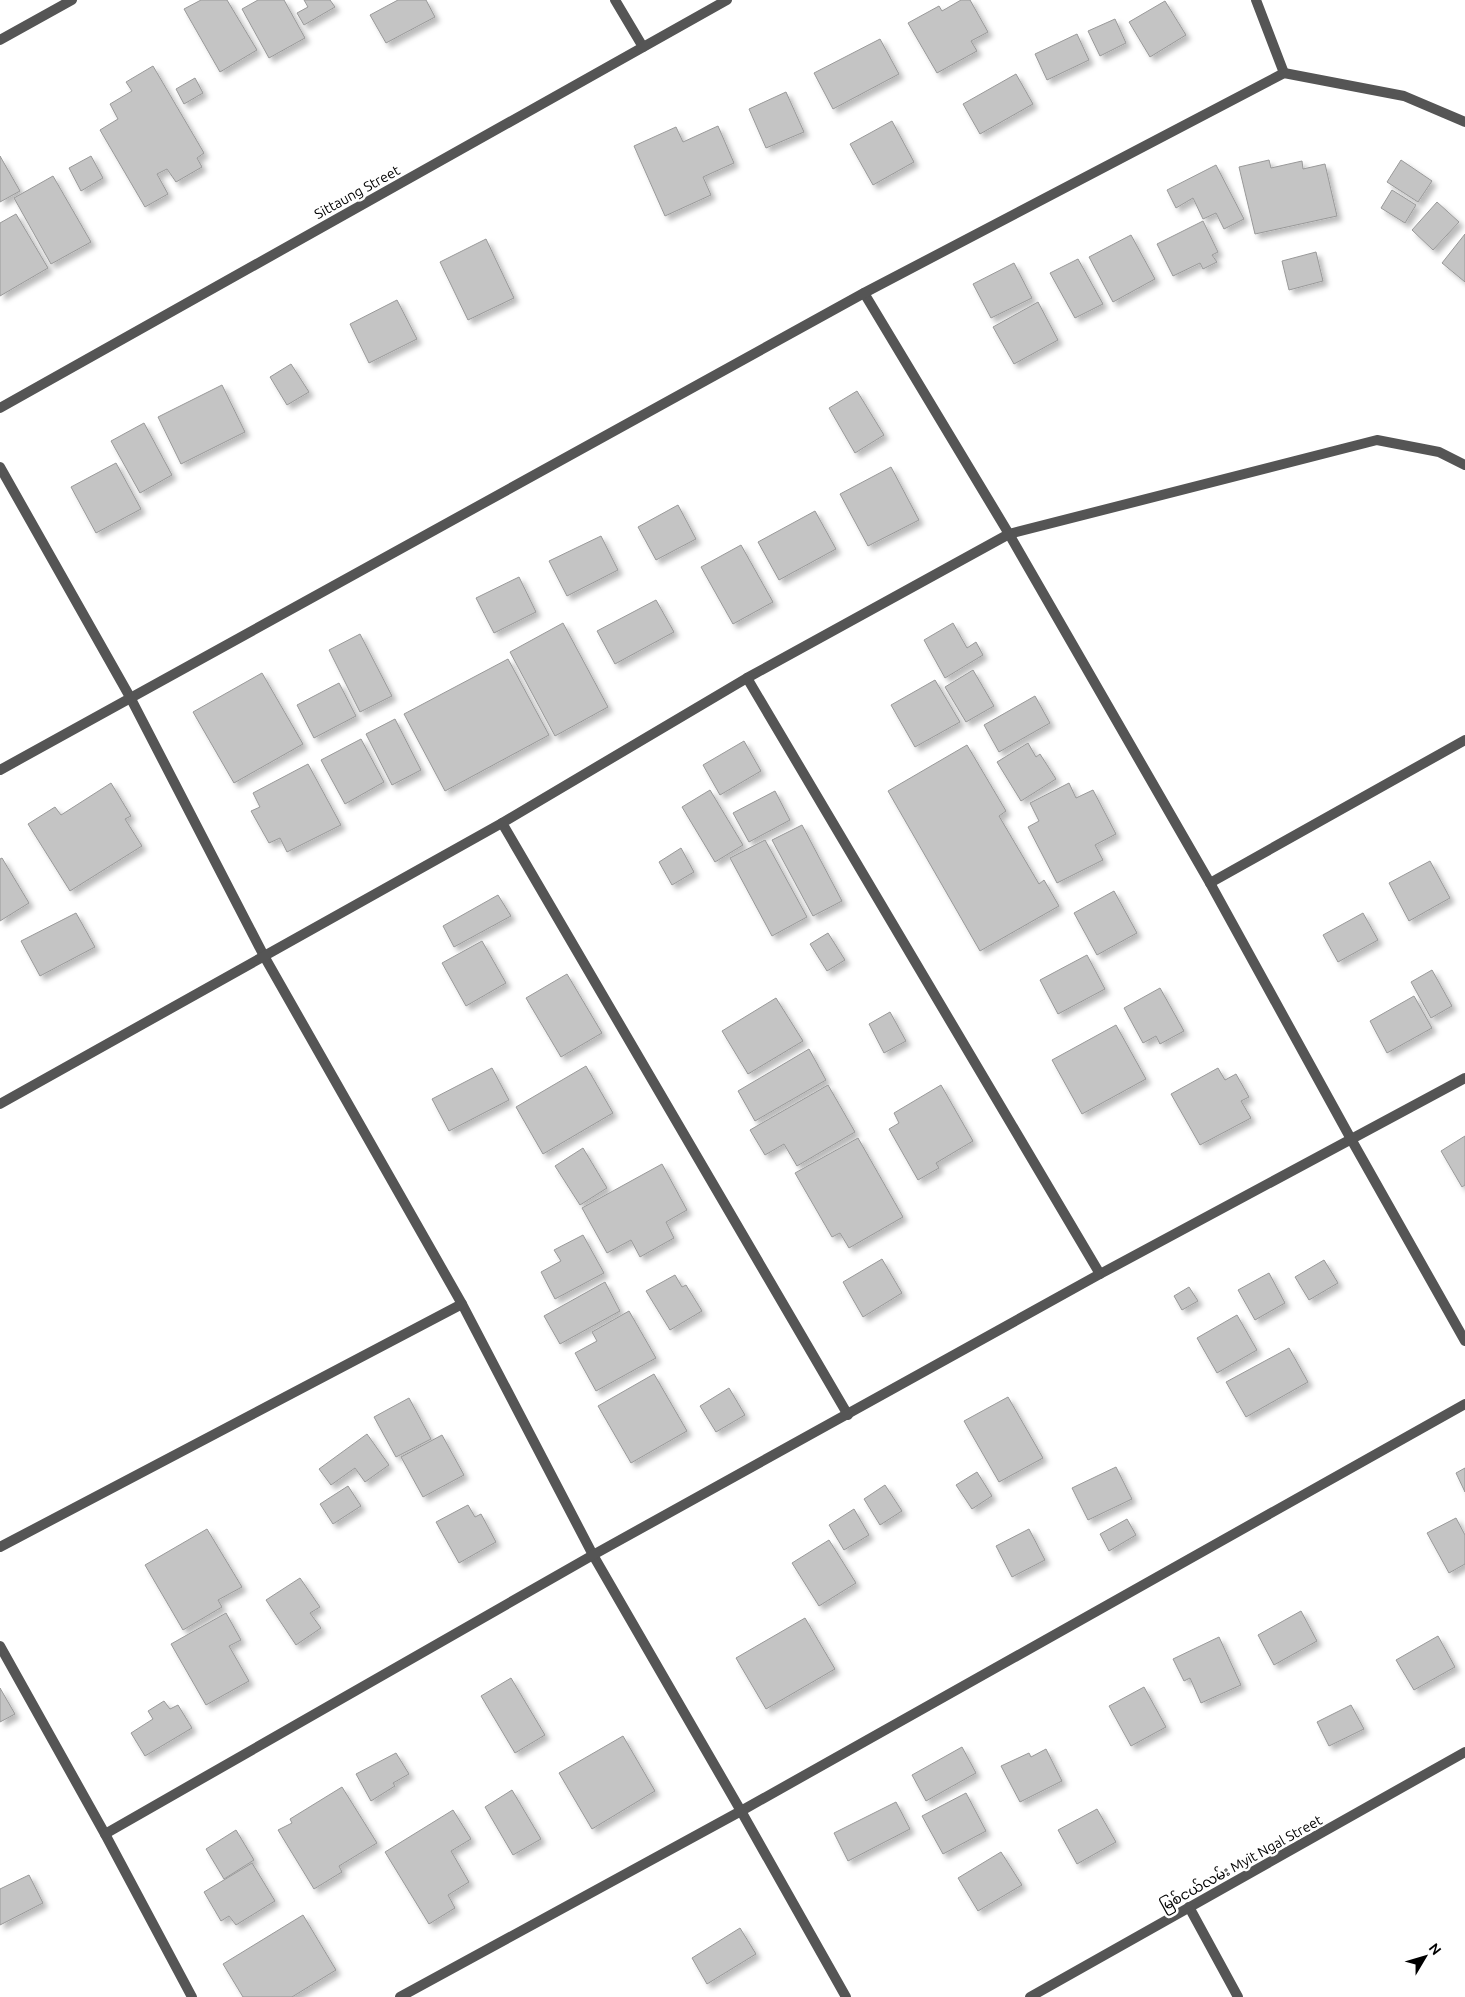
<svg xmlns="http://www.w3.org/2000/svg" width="1465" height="1997" font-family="Ubuntu,'Noto Sans Myanmar',sans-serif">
	<defs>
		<filter id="shadow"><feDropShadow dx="4.5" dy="4.5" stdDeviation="2.5" flood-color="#0004"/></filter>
	</defs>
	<rect width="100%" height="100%" fill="#fff"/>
	<!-- building -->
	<g fill="#c4c4c4" stroke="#999" filter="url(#shadow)">
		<polygon points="201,0 227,0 257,50 220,72 184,9"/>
		<polygon points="258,0 284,0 305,38 269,58 242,9"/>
		<polygon points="304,0 330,0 335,7 304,25 297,13 308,7"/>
		<polygon points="398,0 426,0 435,17 386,43 370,15"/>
		<polygon points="961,0 970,0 988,32 971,41 977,51 937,73 908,23 939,6 942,11"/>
		<polygon points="1165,1 1186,35 1150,57 1129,22"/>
		<polygon points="1115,19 1126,43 1100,56 1088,31"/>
		<polygon points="1077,34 1089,60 1047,80 1035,54"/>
		<polygon points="880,39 899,74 833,109 814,73"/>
		<polygon points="153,66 204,153 197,158 202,167 176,182 167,169 157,174 168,194 145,207 100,130 118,119 110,104 132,91 126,82"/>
		<polygon points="1016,74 1033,104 980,134 963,104"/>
		<polygon points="195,78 203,93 184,104 176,89"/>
		<polygon points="786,92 804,132 766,148 749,109"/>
		<polygon points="892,121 914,162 873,185 850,144"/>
		<polygon points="718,126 734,163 703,177 711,195 665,216 634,146 676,127 683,142"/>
		<polygon points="0,156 20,191 0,202"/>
		<polygon points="91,156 103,178 81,191 69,168"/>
		<polygon points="1269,160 1271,168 1302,161 1303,169 1325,164 1337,216 1255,234 1239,167"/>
		<polygon points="1401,160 1432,181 1418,202 1387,182"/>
		<polygon points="1216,165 1244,219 1224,229 1216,213 1203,219 1193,198 1176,208 1167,190"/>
		<polygon points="53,176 91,242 51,264 14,198"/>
		<polygon points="1392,190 1416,205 1405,223 1381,208"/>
		<polygon points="1437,202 1459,222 1433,250 1412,230"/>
		<polygon points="16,214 48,268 0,296 0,223"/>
		<polygon points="1203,221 1218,252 1212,255 1217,262 1203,269 1200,263 1173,276 1157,244"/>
		<polygon points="1465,234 1465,282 1442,263"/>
		<polygon points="1131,235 1155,279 1113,302 1089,257"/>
		<polygon points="486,239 514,298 468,320 440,262"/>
		<polygon points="1316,252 1323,281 1289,290 1282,261"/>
		<polygon points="1078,259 1103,304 1075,318 1050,273"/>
		<polygon points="1014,263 1032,298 991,318 973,284"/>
		<polygon points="397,300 417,339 369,363 350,324"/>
		<polygon points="1038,302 1058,340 1014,364 993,327"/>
		<polygon points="291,364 309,392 287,405 270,377"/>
		<polygon points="222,385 245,432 181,464 158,417"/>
		<polygon points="857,391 884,435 855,453 829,408"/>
		<polygon points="144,423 172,475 140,493 111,441"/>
		<polygon points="116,463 141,509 96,533 71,487"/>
		<polygon points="891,467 919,520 868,546 840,494"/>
		<polygon points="678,505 696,539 656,560 638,527"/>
		<polygon points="815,511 836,549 779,580 758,542"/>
		<polygon points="601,536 618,570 567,596 549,561"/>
		<polygon points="741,545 773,602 733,624 701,567"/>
		<polygon points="519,577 536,612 494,633 476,598"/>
		<polygon points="656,600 674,632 615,664 597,631"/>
		<polygon points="563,623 608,707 555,736 510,652"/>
		<polygon points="953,623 967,648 976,642 983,655 945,678 924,640"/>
		<polygon points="360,634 392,696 360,712 329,650"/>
		<polygon points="508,659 549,735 445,791 404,714"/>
		<polygon points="973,670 994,706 966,722 945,687"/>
		<polygon points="262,673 303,744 234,783 193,712"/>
		<polygon points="935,680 960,722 915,747 891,705"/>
		<polygon points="339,683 356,716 314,738 297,705"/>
		<polygon points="1035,696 1050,723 999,752 984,725"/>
		<polygon points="395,719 421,770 392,785 366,734"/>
		<polygon points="361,739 384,782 345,804 321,760"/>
		<polygon points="744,741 761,771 720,795 703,765"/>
		<polygon points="1028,743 1036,757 1040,754 1056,779 1021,801 997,762"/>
		<polygon points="967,745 1006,811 999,816 1039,884 1044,880 1059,906 980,951 888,791"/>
		<polygon points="308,764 341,825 287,852 280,838 269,843 251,811 260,807 253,793"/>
		<polygon points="111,783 131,816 125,819 142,846 70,891 28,824 55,807 61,815"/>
		<polygon points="1069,783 1076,798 1093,790 1116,834 1095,845 1103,860 1057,883 1028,827 1039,821 1030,803"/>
		<polygon points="710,790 743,845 715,862 682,807"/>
		<polygon points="775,791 790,820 749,842 733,813"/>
		<polygon points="802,825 842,901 813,916 772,840"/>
		<polygon points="765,840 807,917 772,936 730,858"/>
		<polygon points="681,848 694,872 672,885 659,862"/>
		<polygon points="2,858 29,903 0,921 0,859"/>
		<polygon points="1430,861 1450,898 1409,921 1389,883"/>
		<polygon points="1114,891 1137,933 1097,955 1074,913"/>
		<polygon points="498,895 511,916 454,947 443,926"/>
		<polygon points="76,913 95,947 40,976 21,941"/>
		<polygon points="1363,913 1378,940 1338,962 1323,935"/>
		<polygon points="828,933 845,960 827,971 810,944"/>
		<polygon points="482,941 506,983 466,1006 442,963"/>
		<polygon points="1087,955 1105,989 1058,1014 1040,980"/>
		<polygon points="1432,970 1452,1006 1431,1018 1411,982"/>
		<polygon points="567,974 602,1033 561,1057 526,998"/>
		<polygon points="1160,988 1184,1031 1160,1044 1156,1036 1143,1043 1124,1008"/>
		<polygon points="1414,996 1432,1028 1387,1053 1370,1021"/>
		<polygon points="776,998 803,1041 748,1074 722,1031"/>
		<polygon points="890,1012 906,1041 884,1053 869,1024"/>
		<polygon points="1116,1025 1146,1079 1082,1114 1052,1060"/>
		<polygon points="809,1049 826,1080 755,1121 738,1091"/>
		<polygon points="586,1066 613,1113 543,1154 516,1107"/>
		<polygon points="492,1068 509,1100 449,1131 432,1099"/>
		<polygon points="1218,1068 1225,1080 1236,1074 1249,1097 1241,1101 1251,1118 1200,1145 1171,1094"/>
		<polygon points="828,1085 855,1132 797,1166 784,1144 765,1155 750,1130"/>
		<polygon points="941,1085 973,1141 936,1163 939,1168 918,1180 889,1129 899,1123 894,1113"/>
		<polygon points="1465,1136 1465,1185 1462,1187 1441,1151"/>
		<polygon points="858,1138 903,1217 849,1248 840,1233 832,1237 795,1173"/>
		<polygon points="583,1148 607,1188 580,1205 555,1166"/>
		<polygon points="662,1164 687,1210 666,1222 674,1238 640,1257 631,1240 607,1253 582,1208"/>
		<polygon points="583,1235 604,1273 555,1299 541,1272 561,1261 554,1250"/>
		<polygon points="882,1259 902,1293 863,1317 843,1282"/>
		<polygon points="1324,1260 1338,1283 1309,1300 1295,1277"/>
		<polygon points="1269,1273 1285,1303 1255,1320 1238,1290"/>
		<polygon points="675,1275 682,1287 686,1285 702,1311 670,1330 646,1291"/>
		<polygon points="605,1282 620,1311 560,1344 544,1316"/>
		<polygon points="1189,1287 1198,1301 1182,1310 1174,1296"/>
		<polygon points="629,1311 656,1358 596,1391 575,1353 597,1341 592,1332"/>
		<polygon points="1237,1315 1257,1350 1217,1373 1197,1338"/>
		<polygon points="1289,1348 1308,1382 1246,1417 1226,1382"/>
		<polygon points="654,1374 687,1431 631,1463 598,1406"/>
		<polygon points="729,1388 745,1415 716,1432 700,1406"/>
		<polygon points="1008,1397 1043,1458 999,1482 964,1421"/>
		<polygon points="409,1398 431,1439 396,1457 374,1417"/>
		<polygon points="367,1434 389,1465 365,1482 355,1468 331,1485 319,1469"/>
		<polygon points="442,1435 464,1475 423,1497 401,1457"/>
		<polygon points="1116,1467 1132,1499 1088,1520 1072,1488"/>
		<polygon points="1465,1468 1465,1492 1456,1473"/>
		<polygon points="977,1472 992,1496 972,1509 956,1485"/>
		<polygon points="885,1485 902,1511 880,1525 864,1499"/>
		<polygon points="348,1486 361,1506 333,1524 320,1504"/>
		<polygon points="468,1505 475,1517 481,1514 496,1542 459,1563 436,1522"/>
		<polygon points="854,1509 869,1535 844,1550 829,1525"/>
		<polygon points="1456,1518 1465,1535 1465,1564 1449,1573 1427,1533"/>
		<polygon points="1127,1519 1136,1535 1109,1551 1100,1534"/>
		<polygon points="207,1529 242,1587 218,1600 222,1607 183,1630 145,1565"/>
		<polygon points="1029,1529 1045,1560 1012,1577 996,1546"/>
		<polygon points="829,1540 856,1583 819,1606 792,1563"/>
		<polygon points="300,1578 320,1607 310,1613 321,1628 296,1645 266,1600"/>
		<polygon points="1301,1611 1317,1641 1274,1665 1258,1635"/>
		<polygon points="226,1613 241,1640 229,1646 249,1681 206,1705 171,1644"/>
		<polygon points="805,1618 835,1669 766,1709 736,1658"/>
		<polygon points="1438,1636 1455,1667 1414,1690 1396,1660"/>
		<polygon points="1219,1637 1241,1685 1201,1703 1190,1678 1184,1681 1173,1659"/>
		<polygon points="511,1678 545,1735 515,1753 481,1696"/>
		<polygon points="1144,1687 1166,1727 1131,1746 1109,1706"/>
		<polygon points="0,1688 15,1714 0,1722"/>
		<polygon points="164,1701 170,1709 178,1705 192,1728 145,1756 131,1733 153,1719 148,1711"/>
		<polygon points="1351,1705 1364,1729 1329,1746 1317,1722"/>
		<polygon points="623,1736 655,1791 592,1829 559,1773"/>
		<polygon points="962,1747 976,1773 926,1801 912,1775"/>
		<polygon points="1046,1749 1062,1781 1020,1802 1001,1766 1029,1753 1031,1757"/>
		<polygon points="396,1753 409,1774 393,1783 395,1786 371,1801 356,1774"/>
		<polygon points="342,1787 377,1843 339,1866 342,1872 314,1889 278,1830 292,1823 290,1819"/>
		<polygon points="512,1790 541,1839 513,1855 485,1807"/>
		<polygon points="966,1793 986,1831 943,1854 922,1816"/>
		<polygon points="896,1802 910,1829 848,1861 834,1833"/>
		<polygon points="1097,1809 1116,1842 1077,1864 1058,1830"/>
		<polygon points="453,1810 471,1839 451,1851 469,1882 448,1895 455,1908 429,1924 385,1852"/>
		<polygon points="236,1830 254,1860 224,1879 206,1849"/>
		<polygon points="1001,1852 1022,1885 978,1911 958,1878"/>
		<polygon points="252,1863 275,1901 236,1925 229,1916 221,1921 204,1892"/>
		<polygon points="29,1875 43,1903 0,1925 0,1889"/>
		<polygon points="303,1915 336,1970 292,1997 243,1997 223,1964"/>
		<polygon points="740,1928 756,1954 707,1984 692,1958"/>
	</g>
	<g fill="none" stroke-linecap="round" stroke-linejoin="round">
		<!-- street -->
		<g stroke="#555" stroke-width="10">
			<polyline points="615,0 643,47"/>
			<polyline points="1256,0 1284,73"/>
			<polyline points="0,40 72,0"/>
			<polyline points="864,293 1009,534 1210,883 1351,1139 1465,1341"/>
			<polyline points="0,408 727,0"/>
			<polyline points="0,467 130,697 264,956 462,1304 593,1555 741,1811 846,1997"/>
			<polyline points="747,678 1100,1274"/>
			<polyline points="0,770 864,293 1284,73 1404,96 1465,122"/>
			<polyline points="502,823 848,1415"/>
			<polyline points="1210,883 1465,740"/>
			<polyline points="0,1104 502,823 747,678 1009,534 1377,440 1439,452 1465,465"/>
			<polyline points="0,1547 462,1304"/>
			<polyline points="0,1646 105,1834 192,1997"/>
			<polyline points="105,1834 593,1555 1100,1274 1465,1078"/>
			<polyline points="1189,1907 1238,1997"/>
			<polyline points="400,1997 741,1811 1465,1404"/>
			<polyline points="1030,1997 1465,1752"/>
		</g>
	</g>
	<g text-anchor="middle" stroke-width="5" stroke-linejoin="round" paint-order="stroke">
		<!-- street labels -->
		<g font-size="14" fill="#000" stroke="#fff">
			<text transform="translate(357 192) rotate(-29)" y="5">Sittaung Street</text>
			<text transform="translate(1241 1863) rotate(-29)" y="5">မြစ်ငယ်လမ်း Myit Ngal Street</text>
		</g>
	</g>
	<!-- north arrow -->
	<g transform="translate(1425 1957) rotate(52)" stroke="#ffffff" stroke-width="4" paint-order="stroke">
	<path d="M0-4L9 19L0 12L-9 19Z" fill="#000000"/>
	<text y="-8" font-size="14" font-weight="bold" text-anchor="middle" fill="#000000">N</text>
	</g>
</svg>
